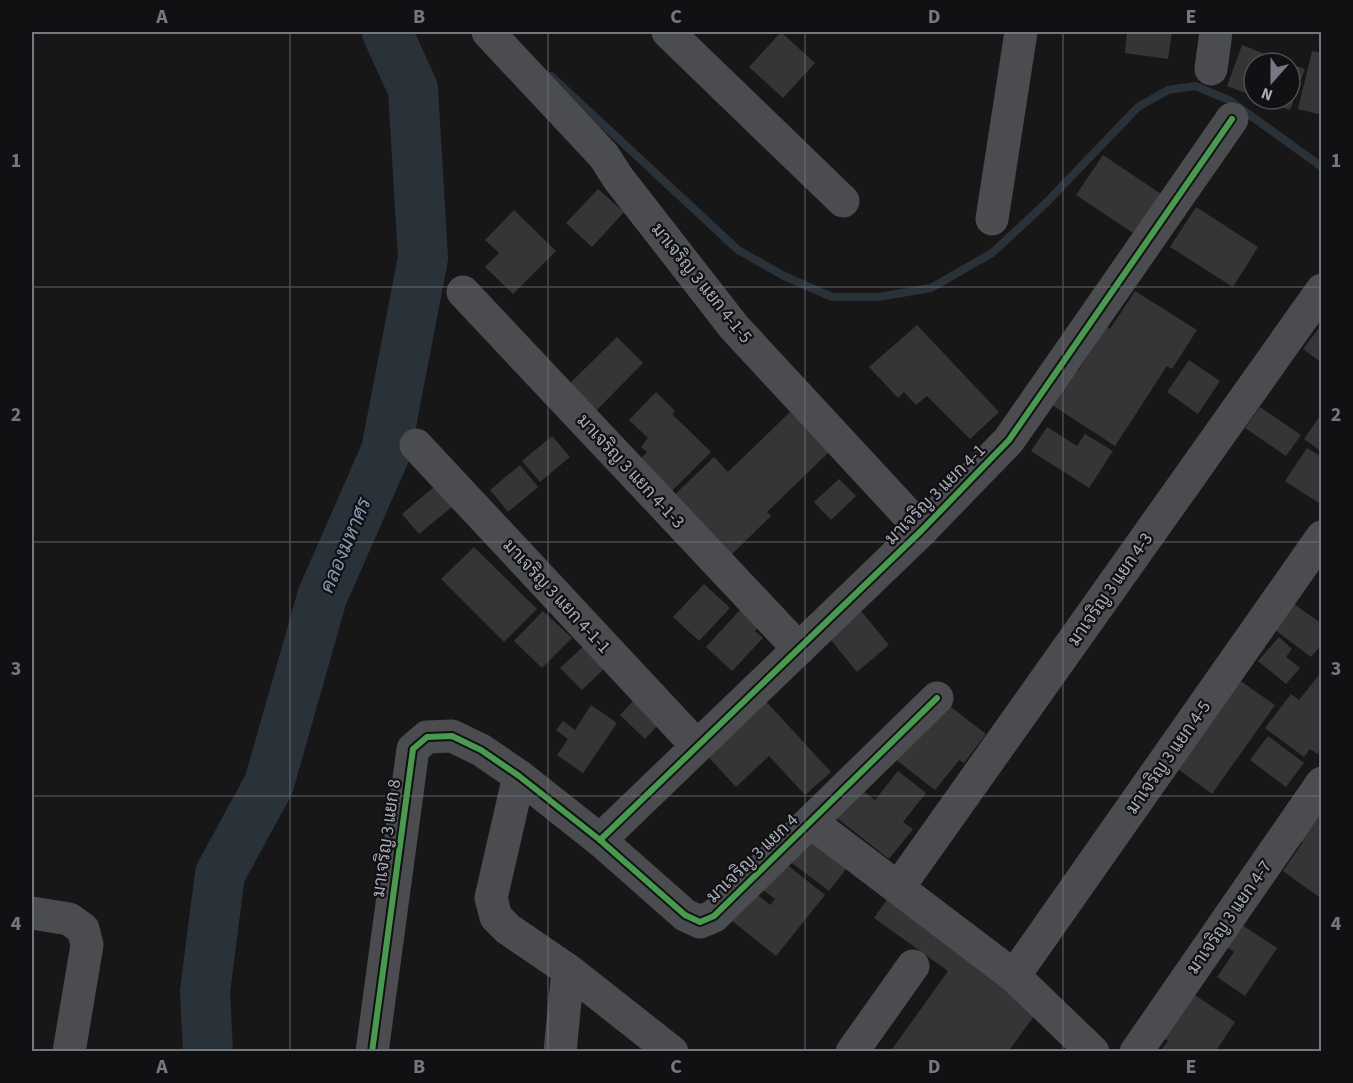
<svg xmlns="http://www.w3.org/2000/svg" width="1353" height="1083" font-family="'Source Sans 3',Sarabun,sans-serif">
	<rect width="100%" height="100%" fill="#171717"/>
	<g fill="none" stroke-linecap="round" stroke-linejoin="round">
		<!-- stream -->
		<polyline stroke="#2a3239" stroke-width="8" points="551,76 738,250 784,276 832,297 878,297 931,288 992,253 1045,204 1138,107 1168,90 1195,86 1229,100 1322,167"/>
		<!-- river -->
		<polyline stroke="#2a3239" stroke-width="50" points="208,1052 205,991 220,874 269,784 322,597 386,451 423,258 413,89 387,32"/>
	</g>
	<!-- building -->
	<g fill="#353536">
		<polygon points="781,32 815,63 783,98 749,67"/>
		<polygon points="1127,32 1172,32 1168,59 1125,53"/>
		<polygon points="1242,45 1288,63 1254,63 1254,96 1227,86"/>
		<polygon points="1312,51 1322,53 1322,115 1298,109"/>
		<polygon points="1290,64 1305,69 1290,110 1262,99 1290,99"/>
		<polygon points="1103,155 1164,196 1136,235 1076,195"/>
		<polygon points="598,189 624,212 592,247 566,223"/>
		<polygon points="1196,207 1258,247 1233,287 1170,247"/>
		<polygon points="514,210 556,251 513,294 485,267 499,253 485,240"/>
		<polygon points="1135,291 1197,330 1172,369 1167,366 1115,446 1046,401 1069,365 1078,371 1107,327 1110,329"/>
		<polygon points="1322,324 1322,363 1303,349"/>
		<polygon points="917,325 999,412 970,439 927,396 916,405 904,392 898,398 869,367"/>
		<polygon points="617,337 643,363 591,416 564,389"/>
		<polygon points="1189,360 1220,381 1198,414 1167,392"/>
		<polygon points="656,392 675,411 672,414 711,452 672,491 640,459 647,452 641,447 648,438 629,420"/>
		<polygon points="1260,407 1301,435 1286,456 1245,428"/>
		<polygon points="790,412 829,452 767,512 771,516 726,560 668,501 714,457 728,472"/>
		<polygon points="1322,413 1322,452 1304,439"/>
		<polygon points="1047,427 1077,446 1085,434 1113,451 1089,488 1031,451"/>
		<polygon points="552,436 570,457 540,482 522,461"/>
		<polygon points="1307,448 1322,457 1322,505 1285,481"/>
		<polygon points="520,465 538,487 508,512 490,490"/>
		<polygon points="839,479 856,496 831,520 814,502"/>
		<polygon points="435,486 453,506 419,534 402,514"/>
		<polygon points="474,547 537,609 504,642 441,579"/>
		<polygon points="704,584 730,608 699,641 673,617"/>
		<polygon points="1286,598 1322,624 1322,644 1311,657 1267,624"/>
		<polygon points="857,606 889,645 857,672 825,633"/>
		<polygon points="742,608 760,625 755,631 763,638 732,671 706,647"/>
		<polygon points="543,611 572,638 542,668 514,641"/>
		<polygon points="1279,637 1292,649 1286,657 1300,668 1286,684 1258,661"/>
		<polygon points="586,644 607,666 582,690 560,668"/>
		<polygon points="1322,671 1322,748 1317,754 1310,749 1304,757 1265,728 1291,694 1299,700"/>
		<polygon points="1229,673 1275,705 1212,794 1167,761"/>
		<polygon points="762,697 831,772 805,795 769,756 736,787 703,751"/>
		<polygon points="634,700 659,724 645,739 620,715"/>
		<polygon points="943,701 986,734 964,763 959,760 935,790 895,759"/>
		<polygon points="591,705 617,723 583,773 557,755 568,739 556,730 563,721 575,730"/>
		<polygon points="1268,736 1304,763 1286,787 1250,760"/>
		<polygon points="898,771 926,793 903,822 913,829 889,859 833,815 856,786 875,800"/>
		<polygon points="1322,791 1322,894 1319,897 1283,871 1303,842 1294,835"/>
		<polygon points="815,834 851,863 829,891 792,863"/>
		<polygon points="780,859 825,895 776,956 731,920 754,892 770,905 775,899 763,890"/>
		<polygon points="889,897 1042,1005 1008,1052 890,1052 948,971 874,918"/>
		<polygon points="1242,925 1277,948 1245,996 1217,977 1234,952 1227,947"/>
		<polygon points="1186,989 1235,1022 1215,1052 1160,1052 1168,1041 1152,1030"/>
	</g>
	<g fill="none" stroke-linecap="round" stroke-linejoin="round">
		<!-- minor -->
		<g stroke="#4b4c50" stroke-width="33">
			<polyline points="488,32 604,156 618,178 734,327 922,530"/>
			<polyline points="668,32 843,201"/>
			<polyline points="1211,69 1216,32"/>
			<polyline points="992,219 1021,32"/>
			<polyline points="463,292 799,649"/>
			<polyline points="416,445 697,746"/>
			<polyline points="519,776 491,898 496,917 508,929 568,970 672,1052"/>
			<polyline points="811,822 1014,976 1093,1052"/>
			<polyline points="600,840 922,530 1009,440 1232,119"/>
			<polyline points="898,888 1322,290"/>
			<polyline points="32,913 69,919 83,929 87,945 69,1052"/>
			<polyline points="1014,976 1322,537"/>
			<polyline points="372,1052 413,749 427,737 452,736 481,750 519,776 600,840 685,915 700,922 714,916 937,698"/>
			<polyline points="560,1052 568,970"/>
			<polyline points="852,1052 913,966"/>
			<polyline points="1136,1052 1322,783"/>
		</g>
		<!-- cycleway casing -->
		<g stroke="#111113" stroke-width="10">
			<g id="cycleway">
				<polyline points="600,840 922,530 1009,440 1232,119"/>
				<polyline points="372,1052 413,749 427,737 452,736 481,750 519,776 600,840 685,915 700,922 714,916 937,698"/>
			</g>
		</g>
		<!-- cycleway -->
		<use href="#cycleway" stroke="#469c4c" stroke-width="6"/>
	</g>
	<!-- grid -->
	<path fill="none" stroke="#757880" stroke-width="1.5" stroke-opacity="0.55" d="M290,32V1052M548,32V1052M805,32V1052M1063,32V1052M32,287H1322M32,542H1322M32,796H1322"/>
	<g text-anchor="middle" stroke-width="4.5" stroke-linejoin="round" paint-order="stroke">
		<!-- street labels -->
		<g font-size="18" fill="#a8adb8" stroke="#111113">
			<text transform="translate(702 283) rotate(51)" y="6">มาเจริญ 3 แยก 4-1-5</text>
			<text transform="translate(631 471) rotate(47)" y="6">มาเจริญ 3 แยก 4-1-3</text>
			<text transform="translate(935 494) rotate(-45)" y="6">มาเจริญ 3 แยก 4-1</text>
			<text transform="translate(1110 589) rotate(-55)" y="6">มาเจริญ 3 แยก 4-3</text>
			<text transform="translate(557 596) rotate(47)" y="6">มาเจริญ 3 แยก 4-1-1</text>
			<text transform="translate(1168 757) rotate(-55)" y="6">มาเจริญ 3 แยก 4-5</text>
			<text transform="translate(386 838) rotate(-82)" y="6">มาเจริญ 3 แยก 8</text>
			<text transform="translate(752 858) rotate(-44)" y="6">มาเจริญ 3 แยก 4</text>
			<text transform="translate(1229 917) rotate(-55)" y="6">มาเจริญ 3 แยก 4-7</text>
		</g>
		<!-- water labels -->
		<g font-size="20" font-style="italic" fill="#7f9bb3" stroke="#111113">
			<text transform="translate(345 545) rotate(-67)" y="7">คลองมหาศร</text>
		</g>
	</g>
	<!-- border -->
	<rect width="1353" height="1083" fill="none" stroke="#111113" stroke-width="66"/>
	<!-- north arrow -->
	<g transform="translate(1272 81) rotate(201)"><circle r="28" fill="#111113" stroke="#4d4f55" stroke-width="1.5"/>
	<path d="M0-4.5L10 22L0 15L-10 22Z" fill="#757880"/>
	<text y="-9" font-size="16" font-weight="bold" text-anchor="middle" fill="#a8adb8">N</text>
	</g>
	<rect x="33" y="33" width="1287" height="1017" fill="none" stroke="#757880" stroke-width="2"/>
	<g font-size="20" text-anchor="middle" font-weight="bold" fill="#757880">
		<text x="162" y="23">A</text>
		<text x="419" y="23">B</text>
		<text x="676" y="23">C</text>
		<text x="934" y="23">D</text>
		<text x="1191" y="23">E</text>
		<text x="16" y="167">1</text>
		<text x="1336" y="167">1</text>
		<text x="16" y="421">2</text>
		<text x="1336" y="421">2</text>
		<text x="16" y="675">3</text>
		<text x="1336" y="675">3</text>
		<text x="16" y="930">4</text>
		<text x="1336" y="930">4</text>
		<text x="162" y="1073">A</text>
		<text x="419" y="1073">B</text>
		<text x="676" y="1073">C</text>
		<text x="934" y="1073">D</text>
		<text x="1191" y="1073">E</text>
	</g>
</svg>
